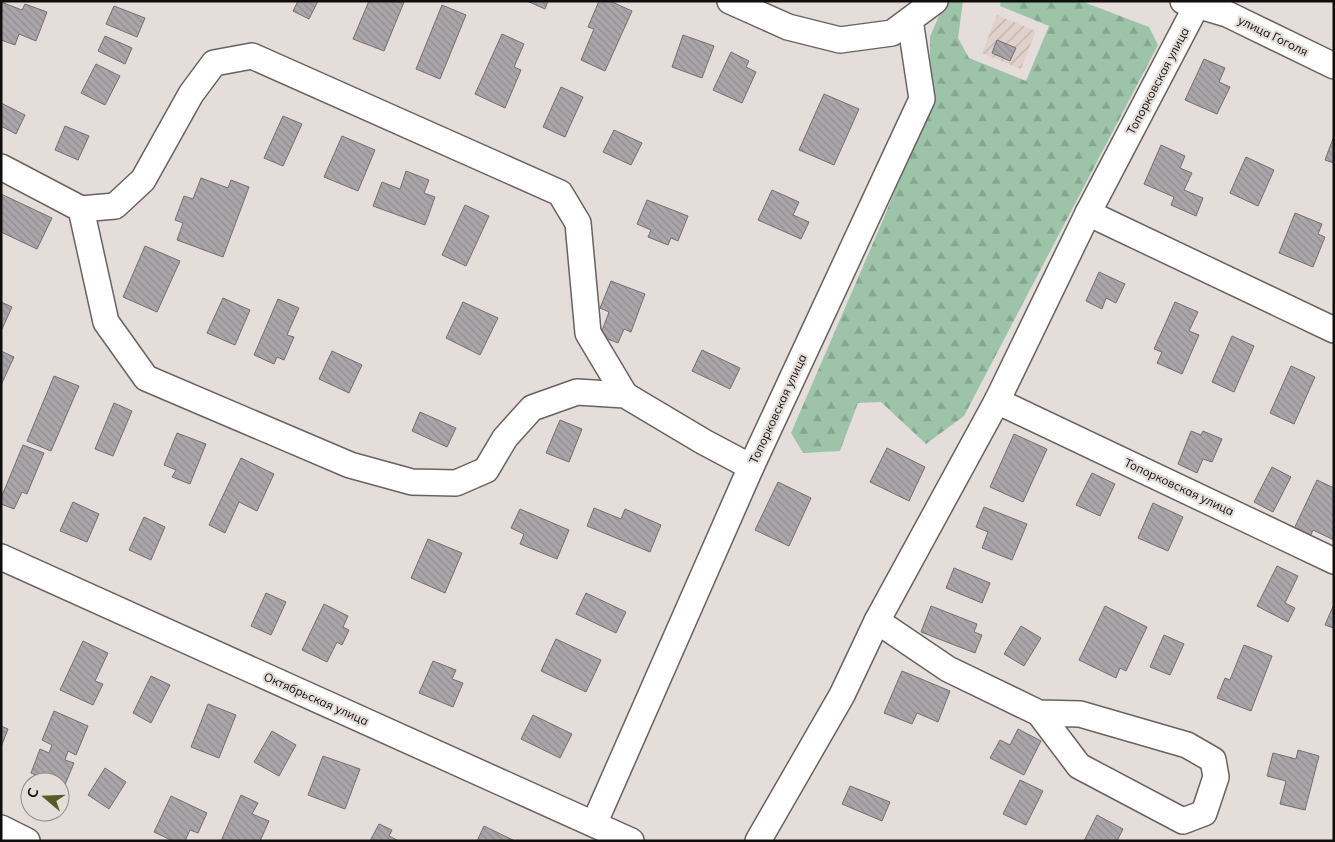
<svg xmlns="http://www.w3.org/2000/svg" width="1335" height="842" font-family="Mulish,sans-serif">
	<defs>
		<pattern id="industrial-furrows" width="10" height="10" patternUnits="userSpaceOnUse" patternTransform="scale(1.25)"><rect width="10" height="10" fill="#e0d1ca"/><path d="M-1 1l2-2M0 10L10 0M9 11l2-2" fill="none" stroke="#bfb2ac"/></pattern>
		<pattern id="forest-firs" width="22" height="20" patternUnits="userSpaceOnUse" patternTransform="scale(1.25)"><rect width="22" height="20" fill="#9dc3a9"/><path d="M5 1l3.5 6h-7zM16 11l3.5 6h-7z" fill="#86a690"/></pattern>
		<pattern id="building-back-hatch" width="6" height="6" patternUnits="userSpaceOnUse" patternTransform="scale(1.25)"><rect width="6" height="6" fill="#aaa5a9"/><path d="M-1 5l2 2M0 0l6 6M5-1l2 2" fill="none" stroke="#918d90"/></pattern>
	</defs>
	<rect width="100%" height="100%" fill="#e5ddda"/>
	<!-- industrial -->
	<polygon fill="url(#industrial-furrows)" points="997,15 1036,31 1021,69 982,53"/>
	<!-- forest -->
	<polygon fill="url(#forest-firs)" points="945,1 963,1 958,38 969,58 1026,81 1049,26 1000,6 1001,1 1081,1 1149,27 1158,45 964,416 926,444 881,402 858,403 840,451 803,453 791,433 883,220 930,104 930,37"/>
	<!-- building -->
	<g fill="url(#building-back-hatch)" stroke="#736e72">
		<polygon points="298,1 318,1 309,19 293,11"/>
		<polygon points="369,1 404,2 384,51 353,39"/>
		<polygon points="527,1 548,1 545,9"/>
		<polygon points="599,1 610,1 632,11 605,71 581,60 594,29 588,27"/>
		<polygon points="1,2 22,10 25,4 47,12 36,41 19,34 15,45 1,40"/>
		<polygon points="442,5 466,15 440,79 416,69"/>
		<polygon points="114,6 145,18 137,37 106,24"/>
		<polygon points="502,34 524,44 514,67 521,70 505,108 475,94"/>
		<polygon points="683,35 714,46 702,78 672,67"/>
		<polygon points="105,36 132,48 125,64 98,51"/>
		<polygon points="997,40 1016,48 1010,61 992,53"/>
		<polygon points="731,52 749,61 746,67 756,72 742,103 713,90"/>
		<polygon points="1204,59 1225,68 1219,82 1230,87 1217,114 1185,100"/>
		<polygon points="96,64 120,76 105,105 81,93"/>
		<polygon points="561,87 583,97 565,137 543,127"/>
		<polygon points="824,94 859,109 834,165 799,150"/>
		<polygon points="1,103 25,115 16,134 1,126"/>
		<polygon points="283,116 302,124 283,166 264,158"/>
		<polygon points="65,126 89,136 78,160 55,150"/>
		<polygon points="614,130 642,143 631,165 603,152"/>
		<polygon points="342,136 375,150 358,191 324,177"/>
		<polygon points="1334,136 1334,163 1325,160"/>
		<polygon points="1161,145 1185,156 1180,168 1192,173 1184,190 1203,198 1196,216 1171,205 1174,197 1144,184"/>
		<polygon points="1246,157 1274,170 1258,206 1230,193"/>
		<polygon points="406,171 429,180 424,193 435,197 425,225 373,206 382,182 400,189"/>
		<polygon points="201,178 228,188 231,180 249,187 223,257 177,240 183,223 175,220 184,196 193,199"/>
		<polygon points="772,190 799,202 793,215 809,222 801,239 758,220"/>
		<polygon points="1,194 52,218 37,249 1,232"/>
		<polygon points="647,200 688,216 678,241 671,238 668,245 648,237 651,230 637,224"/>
		<polygon points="465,205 489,216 466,266 442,255"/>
		<polygon points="1295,213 1322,224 1318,234 1325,237 1313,267 1279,253"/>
		<polygon points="145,246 180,261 157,312 123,297"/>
		<polygon points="1099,272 1125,284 1116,303 1106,298 1102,309 1086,301"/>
		<polygon points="611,281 645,294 631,332 624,329 618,343 600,336 609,312 600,308"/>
		<polygon points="223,298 250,310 235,345 207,333"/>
		<polygon points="278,299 299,308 287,335 294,337 284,360 277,357 274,364 254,355"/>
		<polygon points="1,302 12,307 2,329 1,329"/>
		<polygon points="463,302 498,318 480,355 446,338"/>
		<polygon points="1175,302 1198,312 1189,331 1199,335 1182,374 1157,363 1162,352 1154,349"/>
		<polygon points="1232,336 1254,346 1234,392 1212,382"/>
		<polygon points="702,350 740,368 730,389 692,371"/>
		<polygon points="1,351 14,357 1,385"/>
		<polygon points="332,351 362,365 349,393 319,379"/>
		<polygon points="1291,366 1315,377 1294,424 1270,413"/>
		<polygon points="54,376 79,386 51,451 27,441"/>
		<polygon points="114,403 132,411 113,456 95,449"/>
		<polygon points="420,412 456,428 447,447 412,431"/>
		<polygon points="560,420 582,429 569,462 546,453"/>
		<polygon points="1191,431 1201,435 1203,431 1222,439 1212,462 1203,459 1197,473 1178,464"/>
		<polygon points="177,433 206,444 190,484 172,477 176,470 164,465"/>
		<polygon points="1014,434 1047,449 1023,502 990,487"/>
		<polygon points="23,445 44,453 27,494 22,492 14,509 1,504 1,498"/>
		<polygon points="887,448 925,467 909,501 870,482"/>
		<polygon points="241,458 274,474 257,511 239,502 225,533 209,525"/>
		<polygon points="1272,467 1291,477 1273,512 1254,502"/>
		<polygon points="1092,473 1115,484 1100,516 1076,505"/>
		<polygon points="1317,480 1334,488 1334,540 1313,530 1309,539 1293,531"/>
		<polygon points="778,482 811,498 789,546 755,530"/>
		<polygon points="73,502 99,514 87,542 60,531"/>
		<polygon points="1153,503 1183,517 1168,551 1138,538"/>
		<polygon points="984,507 1027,524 1012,560 982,548 988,532 976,527"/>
		<polygon points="594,508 621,519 625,509 661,525 650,552 587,526"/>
		<polygon points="520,509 569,530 557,559 520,544 524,534 511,528"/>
		<polygon points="144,517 165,527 151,560 129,550"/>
		<polygon points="428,539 462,553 445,593 411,578"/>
		<polygon points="1277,566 1298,576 1285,603 1295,608 1288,622 1257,606"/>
		<polygon points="954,568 990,583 982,603 946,588"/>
		<polygon points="266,593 286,602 271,635 251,626"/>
		<polygon points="586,593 626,612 616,633 576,614"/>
		<polygon points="324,604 348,616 343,627 349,630 342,645 337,642 327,662 302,650"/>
		<polygon points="1334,604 1334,628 1325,625"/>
		<polygon points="931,606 977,624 974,632 982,635 975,653 921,632"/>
		<polygon points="1105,606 1147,627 1126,671 1120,668 1116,678 1079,660"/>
		<polygon points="1021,626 1041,638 1024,666 1004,654"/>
		<polygon points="1164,635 1184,644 1170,675 1150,667"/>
		<polygon points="556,639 601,660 586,692 541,671"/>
		<polygon points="83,641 108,653 95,681 103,684 93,705 60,690"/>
		<polygon points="1244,645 1272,656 1251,711 1217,698 1225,678 1230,680"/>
		<polygon points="433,661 456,670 452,679 463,683 453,707 419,693"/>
		<polygon points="902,671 950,691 938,722 917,713 912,724 884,713"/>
		<polygon points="151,676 170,685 151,723 133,713"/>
		<polygon points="208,704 236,715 219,758 191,747"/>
		<polygon points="54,711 88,726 76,755 68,751 65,760 74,763 64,787 60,785 60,782 53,782 31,773 40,749 49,753 52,745 42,740"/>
		<polygon points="533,715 572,734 560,758 521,739"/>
		<polygon points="1,726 8,729 1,747"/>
		<polygon points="1018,729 1041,741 1024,775 990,758 1000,740 1010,745"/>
		<polygon points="272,731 296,745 279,776 254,762"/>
		<polygon points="1298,750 1319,756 1305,810 1280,804 1286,781 1267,776 1273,753 1296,759"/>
		<polygon points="323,756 360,769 345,809 308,795"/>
		<polygon points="105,768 126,782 109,809 88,795"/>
		<polygon points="1020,780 1043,791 1026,825 1003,814"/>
		<polygon points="850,786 890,802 882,821 842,804"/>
		<polygon points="241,795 258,803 252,814 269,821 260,841 221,841"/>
		<polygon points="171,796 207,813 198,833 190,830 185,841 173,841 154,832"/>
		<polygon points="1097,815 1123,829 1117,841 1084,841"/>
		<polygon points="379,824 392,830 389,836 399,841 370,841"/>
		<polygon points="484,826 515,841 477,841"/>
	</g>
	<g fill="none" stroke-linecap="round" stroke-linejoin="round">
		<!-- minor casing -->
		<g stroke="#696260" stroke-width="28">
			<g id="minor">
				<polyline points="730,1 788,27 840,40 892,33 935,1"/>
				<polyline points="1183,1 1227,14 1334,66"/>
				<polyline points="1,167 81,209 115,206 143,180 191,94 214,63 252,56 560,193 578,223 588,333 625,395"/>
				<polyline points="81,209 106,322 146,378 350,465 412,482 456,483 486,470 505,438 532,408 577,392 625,395 704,442 751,467"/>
				<polyline points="1088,213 1334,330"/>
				<polyline points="997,401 1334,561"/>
				<polyline points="1,557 631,841"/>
				<polyline points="877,621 948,669 1039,713 1080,714 1187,745 1213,760 1216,777 1204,813 1183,821 1079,766 1039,713"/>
				<polyline points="594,824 751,467 922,99 910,20"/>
				<polyline points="1,828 27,841"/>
				<polyline points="758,841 842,695 877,621 997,401 1088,213 1199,1"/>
			</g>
		</g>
		<!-- minor -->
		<use href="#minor" stroke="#fff" stroke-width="25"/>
	</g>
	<g text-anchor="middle" stroke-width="4.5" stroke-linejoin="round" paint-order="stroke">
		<!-- street labels -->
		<g font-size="12" fill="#100e0d" stroke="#e5ddda">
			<text transform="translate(1273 36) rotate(26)" y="4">улица Гоголя</text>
			<text transform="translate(1158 81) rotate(-62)" y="4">Топорковская улица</text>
			<text transform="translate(778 409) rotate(-65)" y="4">Топорковская улица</text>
			<text transform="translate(1179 487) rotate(25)" y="4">Топорковская улица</text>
			<text transform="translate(316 699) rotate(24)" y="4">Октябрьская улица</text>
		</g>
	</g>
	<!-- border -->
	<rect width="1335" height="842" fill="none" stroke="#100e0d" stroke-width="5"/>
	<!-- north arrow -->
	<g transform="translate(45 797) rotate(289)"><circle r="24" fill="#e5ddda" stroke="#908a88"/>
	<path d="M0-4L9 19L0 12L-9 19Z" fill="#565b29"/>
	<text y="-8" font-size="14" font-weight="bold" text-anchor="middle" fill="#100e0d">С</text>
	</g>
</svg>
